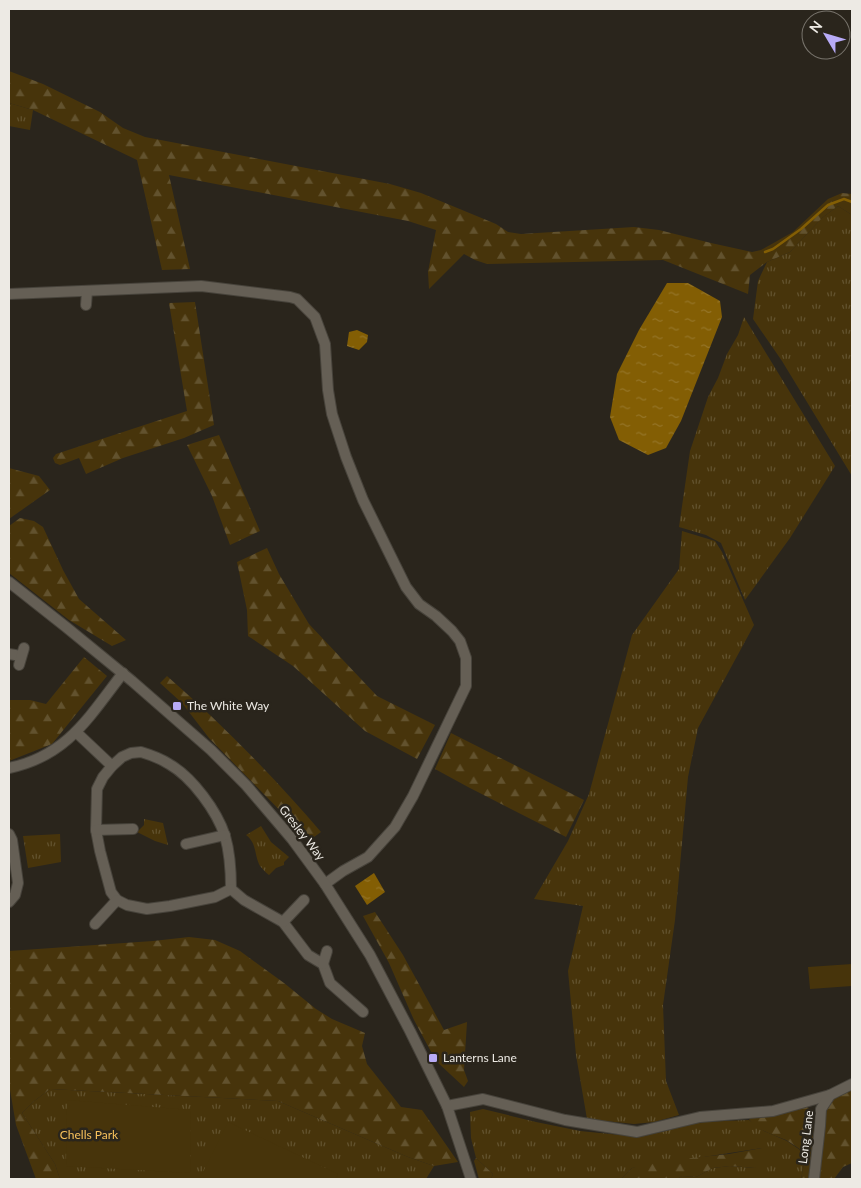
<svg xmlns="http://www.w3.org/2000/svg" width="861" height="1188" font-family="Lato,sans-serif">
	<defs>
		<pattern id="grass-tufts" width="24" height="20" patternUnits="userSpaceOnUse" patternTransform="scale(1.25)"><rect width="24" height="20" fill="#47340b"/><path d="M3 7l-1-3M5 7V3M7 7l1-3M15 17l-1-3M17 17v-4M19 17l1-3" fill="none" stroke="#62522e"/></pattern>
		<pattern id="forest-firs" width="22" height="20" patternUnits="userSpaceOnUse" patternTransform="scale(1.25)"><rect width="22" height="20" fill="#47340b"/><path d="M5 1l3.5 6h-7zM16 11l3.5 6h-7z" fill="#62522e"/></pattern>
		<pattern id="water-ripples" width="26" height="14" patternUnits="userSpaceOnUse" patternTransform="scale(1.25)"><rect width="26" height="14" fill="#835e04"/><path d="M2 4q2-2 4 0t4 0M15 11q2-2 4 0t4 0" fill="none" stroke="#957528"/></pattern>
	</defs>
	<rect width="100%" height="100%" fill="#2a251c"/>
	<!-- grass -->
	<g fill="url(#grass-tufts)">
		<polygon points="9,103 33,110 30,130 9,126"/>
		<polygon points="838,206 852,215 852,476 782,361 753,319 758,281 767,262 790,252 822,218"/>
		<polygon points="744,317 835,466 790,538 745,600 721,543 706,535 679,527 690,451 708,397 718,378 727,354 738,335"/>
		<polygon points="682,531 715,541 722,552 754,625 698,728 688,777 675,920 663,1005 666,1081 679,1115 654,1122 634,1124 587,1119 576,1055 568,971 583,906 534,899 568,841 589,794 632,635 679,569"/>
		<polygon points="144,819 163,823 168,845 155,841 137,832 144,825"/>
		<path d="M261,826L271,842L289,857L284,862V865L276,868L269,875C266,873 263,869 260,866C254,855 257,843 246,835Z"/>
		<polygon points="60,834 61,862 28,868 23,836"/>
		<polygon points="50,1089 278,1101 408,1157 434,1166 426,1179 60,1179 55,1164 22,1113 33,1102"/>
		<polygon points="483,1109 536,1122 580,1131 640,1137 702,1122 749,1120 764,1131 787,1141 806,1154 801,1179 677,1179 682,1176 696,1177 713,1168 730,1166 755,1168 762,1148 632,1168 621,1179 491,1179 493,1174 476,1158 471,1138 470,1112"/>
	</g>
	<!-- forest -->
	<g fill="url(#forest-firs)">
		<polygon points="9,71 43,84 100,112 123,128 145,137 390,184 421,193 496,224 508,232 521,234 634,227 659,230 711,243 752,252 761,250 793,232 828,199 842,193 852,194 852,215 838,206 822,218 790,252 767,262 750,275 748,294 663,260 487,264 475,260 464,254 429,289 428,272 436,230 408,221 169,175 190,269 162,270 137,160 33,110 9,103"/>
		<polygon points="195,302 214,425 184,438 123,458 86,474 79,458 60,465 55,463 53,458 56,454 187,411 169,303"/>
		<polygon points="219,435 260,531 230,545 212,496 187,445"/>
		<polygon points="9,468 39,476 50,490 9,519"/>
		<polygon points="20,518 34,521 43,527 63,570 79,599 126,640 112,646 69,620 9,573 9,526"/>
		<polygon points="267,548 279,574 309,624 377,696 435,725 417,759 365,731 293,666 248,636 247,610 237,562"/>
		<polygon points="84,657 107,676 52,744 9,761 9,700 30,700 46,704"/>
		<path d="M167,676C222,724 273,776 321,832L310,840L298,829L209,738L182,703L160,683Z"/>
		<polygon points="451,733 584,800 566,837 468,787 435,769"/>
		<polygon points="375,912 403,955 444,1030 467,1022 464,1070 468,1081 464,1087 436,1061 414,1020 389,963 363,916"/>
		<polygon points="189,937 215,940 240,951 284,983 316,1009 332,1019 365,1033 362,1046 367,1064 401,1107 422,1110 458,1162 434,1166 408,1157 278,1101 50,1089 33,1102 22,1113 55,1164 60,1179 36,1179 16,1125 9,1084 9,951 153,941"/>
		<polygon points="852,1087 852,1163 843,1167 834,1179 819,1179 826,1112 833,1095"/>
		<path d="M806,1106C809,1108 811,1111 813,1115C817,1129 812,1163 810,1179H801L806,1154C800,1149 793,1144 786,1140C773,1134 753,1130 747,1115Z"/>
		<polygon points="762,1148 763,1160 755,1168 730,1166 713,1168 696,1177 682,1176 677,1179 621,1179 632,1168 654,1162 729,1154"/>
		<polygon points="476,1158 493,1174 491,1179 479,1179 474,1161"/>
	</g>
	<!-- pitch -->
	<g fill="#47340b">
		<polygon points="852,964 852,986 810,989 808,967"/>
		<polygon points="67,1100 191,1110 190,1173 66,1166"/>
		<polygon points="228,1122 338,1174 336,1179 202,1179 200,1178"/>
	</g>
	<!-- water -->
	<g fill="url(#water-ripples)">
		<polygon points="667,283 688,283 720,301 722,317 681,421 666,448 648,455 619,440 610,417 617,374 639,330"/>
		<polygon points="357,330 368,335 367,342 359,350 347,346 349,332"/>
		<polygon points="374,873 385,892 367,905 355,886"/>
	</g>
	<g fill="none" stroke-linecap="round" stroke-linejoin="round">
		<!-- stream -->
		<polyline stroke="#835e04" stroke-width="2.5" points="765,252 773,249 801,229 828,205 844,199 852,202"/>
		<!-- minor casing -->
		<g stroke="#47433b" stroke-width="12">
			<g id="minor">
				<polyline points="9,294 201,286 290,297 297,299 315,317 325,344 328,390 332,414 346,457 363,500 406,587 419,604 436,616 452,631 460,641 466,658 466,686 413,796 395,827 368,857 343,871 325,884"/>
				<polyline points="86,305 87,291"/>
				<polyline points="9,582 66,627 132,681 211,750 246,785 292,839 325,884 370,955 410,1031 447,1106 471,1179"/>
				<polyline points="9,654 21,656"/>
				<polyline points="19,665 24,648"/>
				<polyline points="76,732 112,766"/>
				<path d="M141,752C151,755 160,758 169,764C192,777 217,811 225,836C230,853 231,872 231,889L215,897L170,906L147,909L127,905L117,900L111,892L100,851L96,830L97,789L103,777L112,766L122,757L131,753Z"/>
				<path d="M9,768C67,756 89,717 123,673"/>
				<polyline points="96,830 133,829"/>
				<polyline points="9,834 12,840 18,883 15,895 9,902"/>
				<polyline points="186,844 225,835"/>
				<polyline points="231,889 244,900 283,922 308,955 323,964 330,983 363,1012"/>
				<polyline points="283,922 304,900"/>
				<polyline points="95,924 117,900"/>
				<polyline points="323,964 327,951"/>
				<polyline points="447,1106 483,1099 565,1120 637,1132 700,1117 773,1111 830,1095"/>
				<polyline points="814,1179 820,1126 821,1109 830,1095 852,1084"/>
			</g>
		</g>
		<!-- minor -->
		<use href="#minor" stroke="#655f55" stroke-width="10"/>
	</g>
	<!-- markers -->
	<g fill="#b8abf7" stroke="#2a251c" stroke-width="2">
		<rect x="172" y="701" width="10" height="10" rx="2.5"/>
		<rect x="428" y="1053" width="10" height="10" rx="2.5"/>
	</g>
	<g text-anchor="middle" stroke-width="5" stroke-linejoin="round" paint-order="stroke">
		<!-- poi labels -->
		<g font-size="12" fill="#edeae4" stroke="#2a251c" text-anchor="start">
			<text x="187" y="710">The White Way</text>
			<text x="443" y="1062">Lanterns Lane</text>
		</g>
		<!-- street labels -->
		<g font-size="12" fill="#edeae4" stroke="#2a251c">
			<text transform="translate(302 833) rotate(52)" y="4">Gresley Way</text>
			<text transform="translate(806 1137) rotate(-83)" y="4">Long Lane</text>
		</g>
		<!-- park labels -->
		<g font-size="12" fill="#f7c15b" stroke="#2a251c">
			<text x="89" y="1139">Chells Park</text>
		</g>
	</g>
	<!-- border -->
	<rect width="861" height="1188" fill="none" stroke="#edeae4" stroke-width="20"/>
	<!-- north arrow -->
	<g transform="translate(826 35) rotate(308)"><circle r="24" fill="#2a251c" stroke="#78746c"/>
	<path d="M0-4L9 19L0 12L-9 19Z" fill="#b8abf7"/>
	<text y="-8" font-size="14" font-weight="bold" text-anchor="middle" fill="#edeae4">N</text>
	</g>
</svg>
